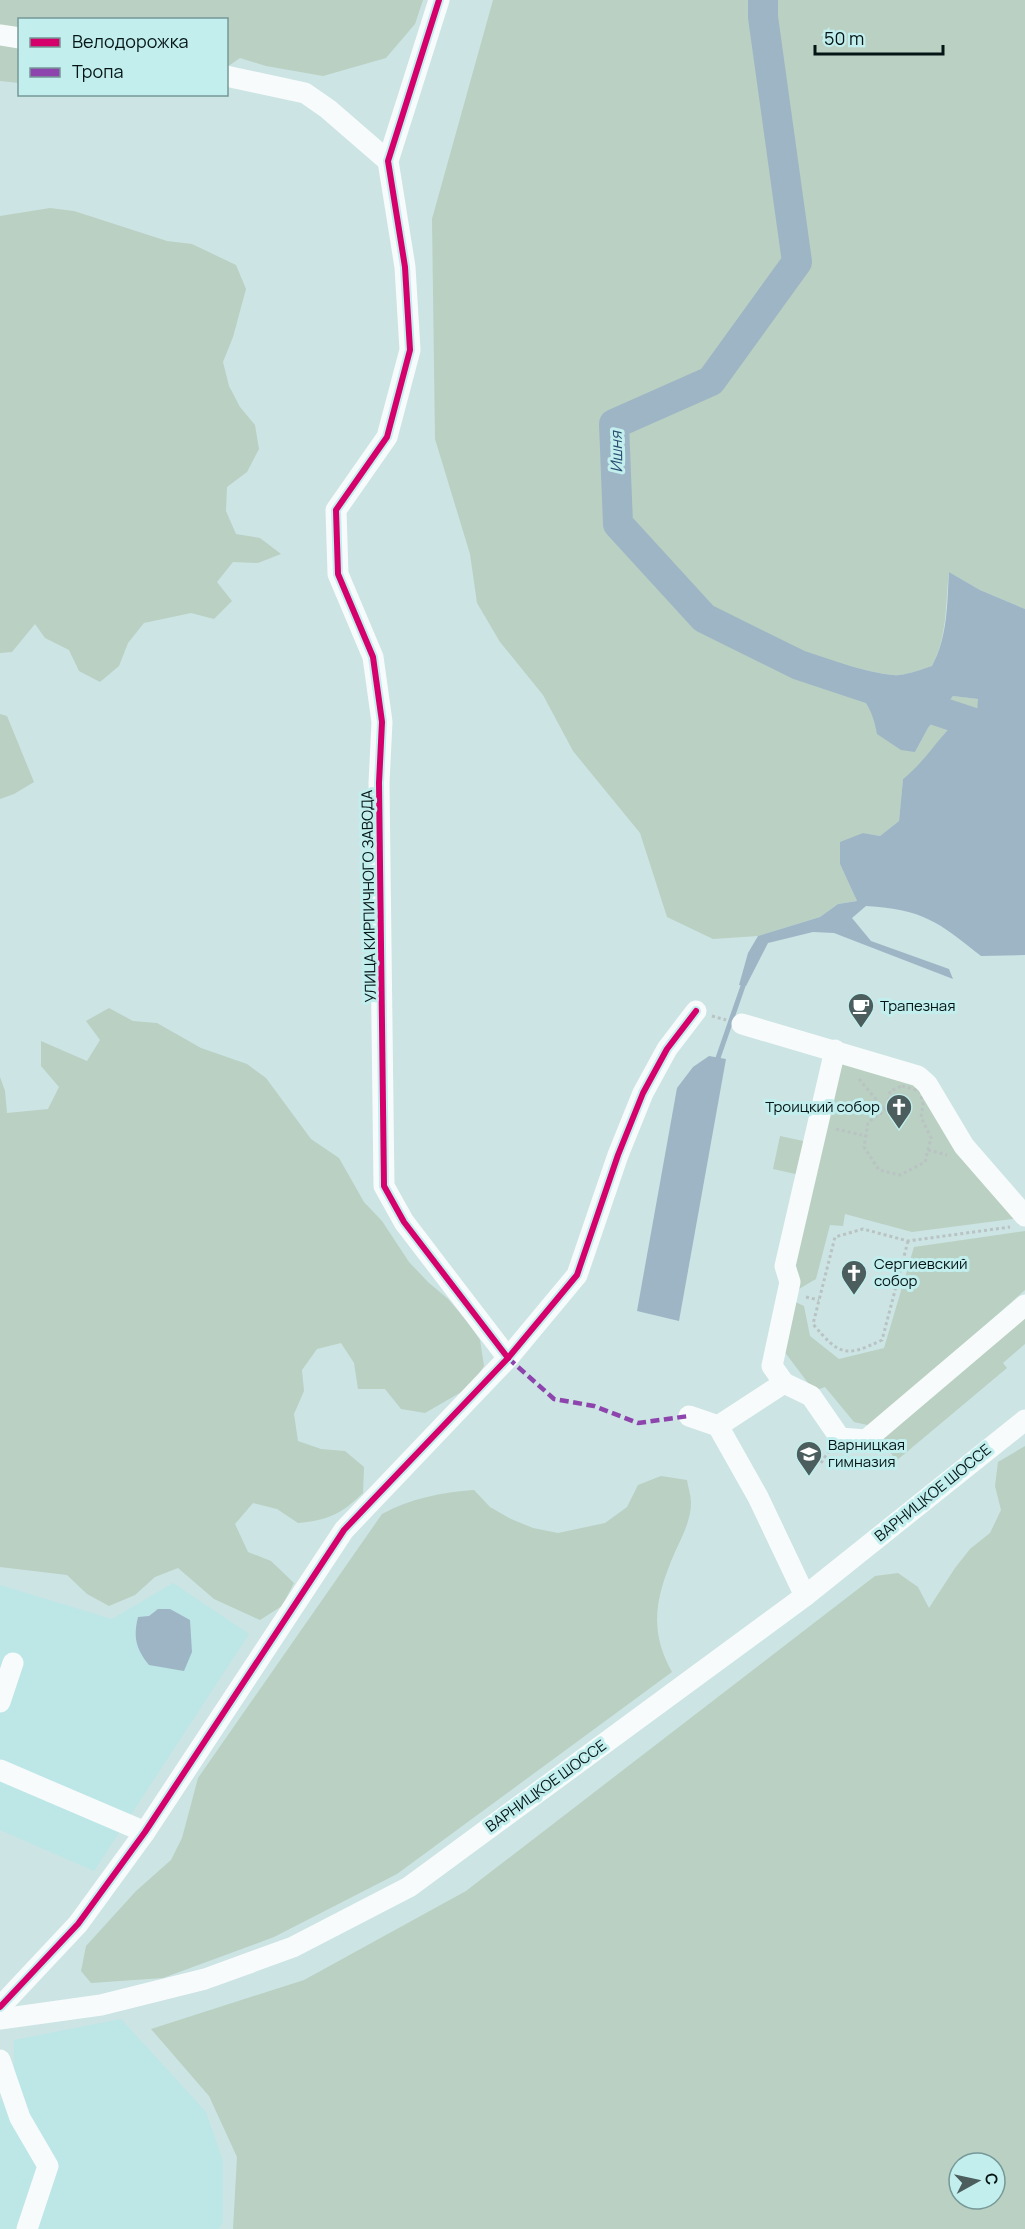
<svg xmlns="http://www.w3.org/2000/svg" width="1025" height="2229" font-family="Manrope,sans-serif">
	<rect width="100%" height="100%" fill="#cce4e4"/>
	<!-- built -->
	<g fill="#bde6e6">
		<polygon points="173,1583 249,1634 94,1871 0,1830 0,1585 112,1619"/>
		<polygon points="121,2019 206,2112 223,2161 223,2222 219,2229 0,2229 0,2102 14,2075 14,2040"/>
	</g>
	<!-- green -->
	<g fill="#b9d0c2" fill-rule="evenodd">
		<polygon points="0,0 423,0 415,24 386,58 323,76 266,66 240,58 227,67 226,20 20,20 19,83 0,81"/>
		<path d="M493,0H1025V609L980,590L949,572C945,605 948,635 932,666C922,669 910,674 899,675C887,677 833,662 820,657L800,665L814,674L833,671C858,690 872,703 878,734L915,752L928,728L953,696L979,699L977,713L952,723L923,763L903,779L899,821L880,836L862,833L840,864L857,901L838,904L820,917L758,936L713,939L667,917L640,833L573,751L543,695L500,642L477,603L470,554L435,439L432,219Z"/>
		<polygon points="50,208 74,211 167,241 192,244 236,265 246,289 233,337 223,362 229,386 240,407 255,425 259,449 247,472 227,487 226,511 236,534 260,538 281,554 258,563 233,562 217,582 232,601 214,619 191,613 144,623 128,643 119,666 100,682 79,671 69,650 45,638 35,624 12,652 0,653 0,216"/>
		<polygon points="0,714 7,716 34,782 14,794 0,799"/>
		<path d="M109,1008L133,1021L157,1023L201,1048L247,1064L266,1078L311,1139L339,1158L364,1202L382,1221L409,1262L428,1282L448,1299L466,1320L480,1340L484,1366L470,1387L425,1413L401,1409L385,1389H358L354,1363L341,1343L317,1349L302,1370L304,1391L294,1414L298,1441L321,1449L345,1451L364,1467L363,1493C341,1514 329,1520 298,1523L277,1509L253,1503L235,1524L248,1552L271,1561L294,1583L282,1606L260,1620L214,1599L178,1568L155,1577L135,1595L109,1606L87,1594L67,1575L0,1567V1077L5,1091L7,1113L48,1109L59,1087L41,1066V1041L87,1061L100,1040L86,1021Z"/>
		<polygon points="840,1058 918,1079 1019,1218 912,1232 845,1214 843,1226 830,1225 816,1279 799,1289 791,1269"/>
		<polygon points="780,1136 808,1142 800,1175 773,1169"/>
		<polygon points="1025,1231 1025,1290 872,1426 854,1422 825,1387 814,1391 781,1347 791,1300 804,1306 810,1336 839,1359 884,1348 914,1247"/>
		<polygon points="1025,1314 1025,1344 1003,1363 1007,1368 896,1461 888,1448 877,1439"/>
		<path d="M1025,1446V2229H233L237,2157L209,2096L151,2029L304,1980L466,1891L875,1576L898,1573L918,1587L929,1608L955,1568L970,1549L990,1533L1001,1510L995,1486L998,1462ZM959,2163H995V2199H959Z"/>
		<path d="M661,1476L687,1480C688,1487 691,1495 691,1503C691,1520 682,1537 675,1552C656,1596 648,1629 672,1672L397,1874L274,1937L163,1978L91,1983L81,1971L86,1946L136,1891L171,1860L182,1838L198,1778L382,1514C409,1499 442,1492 474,1490L490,1507L511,1519L533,1528L558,1533L605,1523L627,1507L638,1485Z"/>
	</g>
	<!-- water -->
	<g fill="#9eb5c5">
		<path d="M949,572L980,590L1025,609V955L981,956C937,921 924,910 866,906L852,918L871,941L949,969L953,979L834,933L813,932L768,943L746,986L739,985L748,953L758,936L820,917L838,904L857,901L840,864V842L863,833L880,836L899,821L903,779C928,759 942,732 966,711L977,713L978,699L953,696L928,728L915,752L901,750L877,734C872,703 858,690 833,671L814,674L799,665L820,657C833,662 887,677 899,675C910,674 922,669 932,666C948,636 947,604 949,572Z"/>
		<polygon points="709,1056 726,1059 679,1321 637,1311 677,1088 693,1067"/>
		<path d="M158,1609H170L190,1620L192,1652L184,1671L149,1665C136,1649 133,1637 138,1617L149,1616Z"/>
	</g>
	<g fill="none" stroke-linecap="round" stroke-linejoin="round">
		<!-- stream -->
		<polyline stroke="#9eb5c5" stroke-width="5" points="718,1058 743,986"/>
		<!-- river -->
		<polyline stroke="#9eb5c5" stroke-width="30" points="763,0 763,17 797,262 711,381 614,424 618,524 704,618 799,665 1025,740"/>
		<!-- path -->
		<g stroke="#bac3c3" stroke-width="3" stroke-dasharray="3 3" stroke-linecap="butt">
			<polyline points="712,1016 726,1020"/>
			<polyline points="859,1079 885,1110"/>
			<polygon points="902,1086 920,1091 923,1105 921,1117 931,1138 925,1162 900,1175 879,1170 864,1147 868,1122 888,1108 890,1091"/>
			<polyline points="836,1129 866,1136"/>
			<polyline points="928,1150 947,1155"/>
			<path d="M908,1241L882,1340C845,1358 839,1355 813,1324L835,1237L863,1229L908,1241L1010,1227"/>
			<polyline points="806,1297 819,1300"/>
			<polyline points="821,1463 829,1451"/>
		</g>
		<!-- minor -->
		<g stroke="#f7fbfb" stroke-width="21">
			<polyline points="439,0 388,161 405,267 410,350 387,437 336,510 338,574 373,657 382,722 379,783 384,1186 404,1222 508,1358"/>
			<polyline points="0,35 20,38"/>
			<polyline points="226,76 305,93 328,109 388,161"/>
			<polyline points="742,1024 918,1076 927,1084 964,1146 1025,1216"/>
			<polyline points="784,1383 811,1396 840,1438 866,1440 1025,1305"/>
			<polyline points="689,1416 718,1426 758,1497 805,1596"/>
			<polyline points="718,1426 784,1383 772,1366 790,1282 785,1266 835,1050"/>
			<polyline points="0,1702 13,1663"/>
			<polyline points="0,1770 145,1832"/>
			<polyline points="0,2007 78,1924 145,1832 344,1530 508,1358 577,1275 618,1155 643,1093 667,1049 696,1011"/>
			<polyline points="0,2019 101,2005 205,1979 293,1947 409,1887 805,1596 1025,1420"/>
			<polyline points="0,2060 20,2118 48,2166 27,2229"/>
		</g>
		<!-- quiet -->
		<polyline stroke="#8e44ad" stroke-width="4.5" stroke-dasharray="9 4.5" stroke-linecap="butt" points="508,1358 554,1399 594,1406 638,1423 689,1416"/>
		<!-- cycleway casing -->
		<g stroke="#c2efee" stroke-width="10">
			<g id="cycleway">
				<polyline points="439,0 388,161 405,267 410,350 387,437 336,510 338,574 373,657 382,722 379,783 384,1186 404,1222 508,1358"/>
				<polyline points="0,2007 78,1924 145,1832 344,1530 508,1358 577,1275 618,1155 643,1093 667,1049 696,1011"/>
			</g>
		</g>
		<!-- cycleway -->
		<use href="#cycleway" stroke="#d6006c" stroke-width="6"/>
	</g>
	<!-- icons -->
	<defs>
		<g id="cafe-pin" transform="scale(1.35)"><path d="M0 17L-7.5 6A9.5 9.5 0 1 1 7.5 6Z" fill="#4b5d5d" stroke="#c2efee"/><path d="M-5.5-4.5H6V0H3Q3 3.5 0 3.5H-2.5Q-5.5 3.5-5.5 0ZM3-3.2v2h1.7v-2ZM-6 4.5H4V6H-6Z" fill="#fff"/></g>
		<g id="church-pin" transform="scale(1.35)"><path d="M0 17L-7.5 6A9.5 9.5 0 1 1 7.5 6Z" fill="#4b5d5d" stroke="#c2efee"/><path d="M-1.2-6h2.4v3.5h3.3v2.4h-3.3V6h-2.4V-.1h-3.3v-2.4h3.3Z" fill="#fff"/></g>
		<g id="school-pin" transform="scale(1.35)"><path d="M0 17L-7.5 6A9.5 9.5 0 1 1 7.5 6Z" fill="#4b5d5d" stroke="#c2efee"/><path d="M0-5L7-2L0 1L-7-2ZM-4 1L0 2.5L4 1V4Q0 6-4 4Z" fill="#fff"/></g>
	</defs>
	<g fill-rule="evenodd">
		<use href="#cafe-pin" x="861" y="1006"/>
		<use href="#church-pin" x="899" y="1107"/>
		<use href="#church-pin" x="854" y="1273"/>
		<use href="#school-pin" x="809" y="1454"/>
	</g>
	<g text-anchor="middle" stroke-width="6" stroke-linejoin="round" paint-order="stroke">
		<!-- street labels -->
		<g font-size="15" fill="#051515" stroke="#c2efee">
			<text transform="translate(369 896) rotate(-91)" y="5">УЛИЦА КИРПИЧНОГО ЗАВОДА</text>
			<text transform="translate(933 1493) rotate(-39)" y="5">ВАРНИЦКОЕ ШОССЕ</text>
			<text transform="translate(546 1786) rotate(-36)" y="5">ВАРНИЦКОЕ ШОССЕ</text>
		</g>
		<!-- poi labels -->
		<g font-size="15" fill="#051515" stroke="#c2efee" text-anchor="start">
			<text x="880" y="1011">Трапезная</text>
			<text x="880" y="1112" text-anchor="end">Троицкий собор</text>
			<text x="874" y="1269">Сергиевский<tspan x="874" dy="17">собор</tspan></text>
			<text x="828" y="1450">Варницкая<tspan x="828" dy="17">гимназия</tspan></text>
		</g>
		<!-- water labels -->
		<g font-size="16" font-style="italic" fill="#2a4e71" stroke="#c2efee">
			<text transform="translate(616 452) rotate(-91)" y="6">Ишня</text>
		</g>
	</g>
	<!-- legend -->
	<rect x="18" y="18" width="210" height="78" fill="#c2efee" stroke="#769897" stroke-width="1.5"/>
	<rect x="30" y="38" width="30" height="9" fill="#d6006c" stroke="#769897" stroke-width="1.5"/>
	<text x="72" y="48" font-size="18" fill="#051515">Велодорожка</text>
	<rect x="30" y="68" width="30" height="9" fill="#8e44ad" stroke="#769897" stroke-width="1.5"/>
	<text x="72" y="78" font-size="18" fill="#051515">Тропа</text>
	<!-- north arrow -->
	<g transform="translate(977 2181) rotate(82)"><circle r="28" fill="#c2efee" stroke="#769897" stroke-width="1.5"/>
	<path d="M0-4.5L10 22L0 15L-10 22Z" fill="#4b5d5d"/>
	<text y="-9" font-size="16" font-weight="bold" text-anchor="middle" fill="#051515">С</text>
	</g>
	<!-- scale -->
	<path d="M815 45v9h128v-9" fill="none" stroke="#051515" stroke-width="3"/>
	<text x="824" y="45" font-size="18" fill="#051515" stroke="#c2efee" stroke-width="4.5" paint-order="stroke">50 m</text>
</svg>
